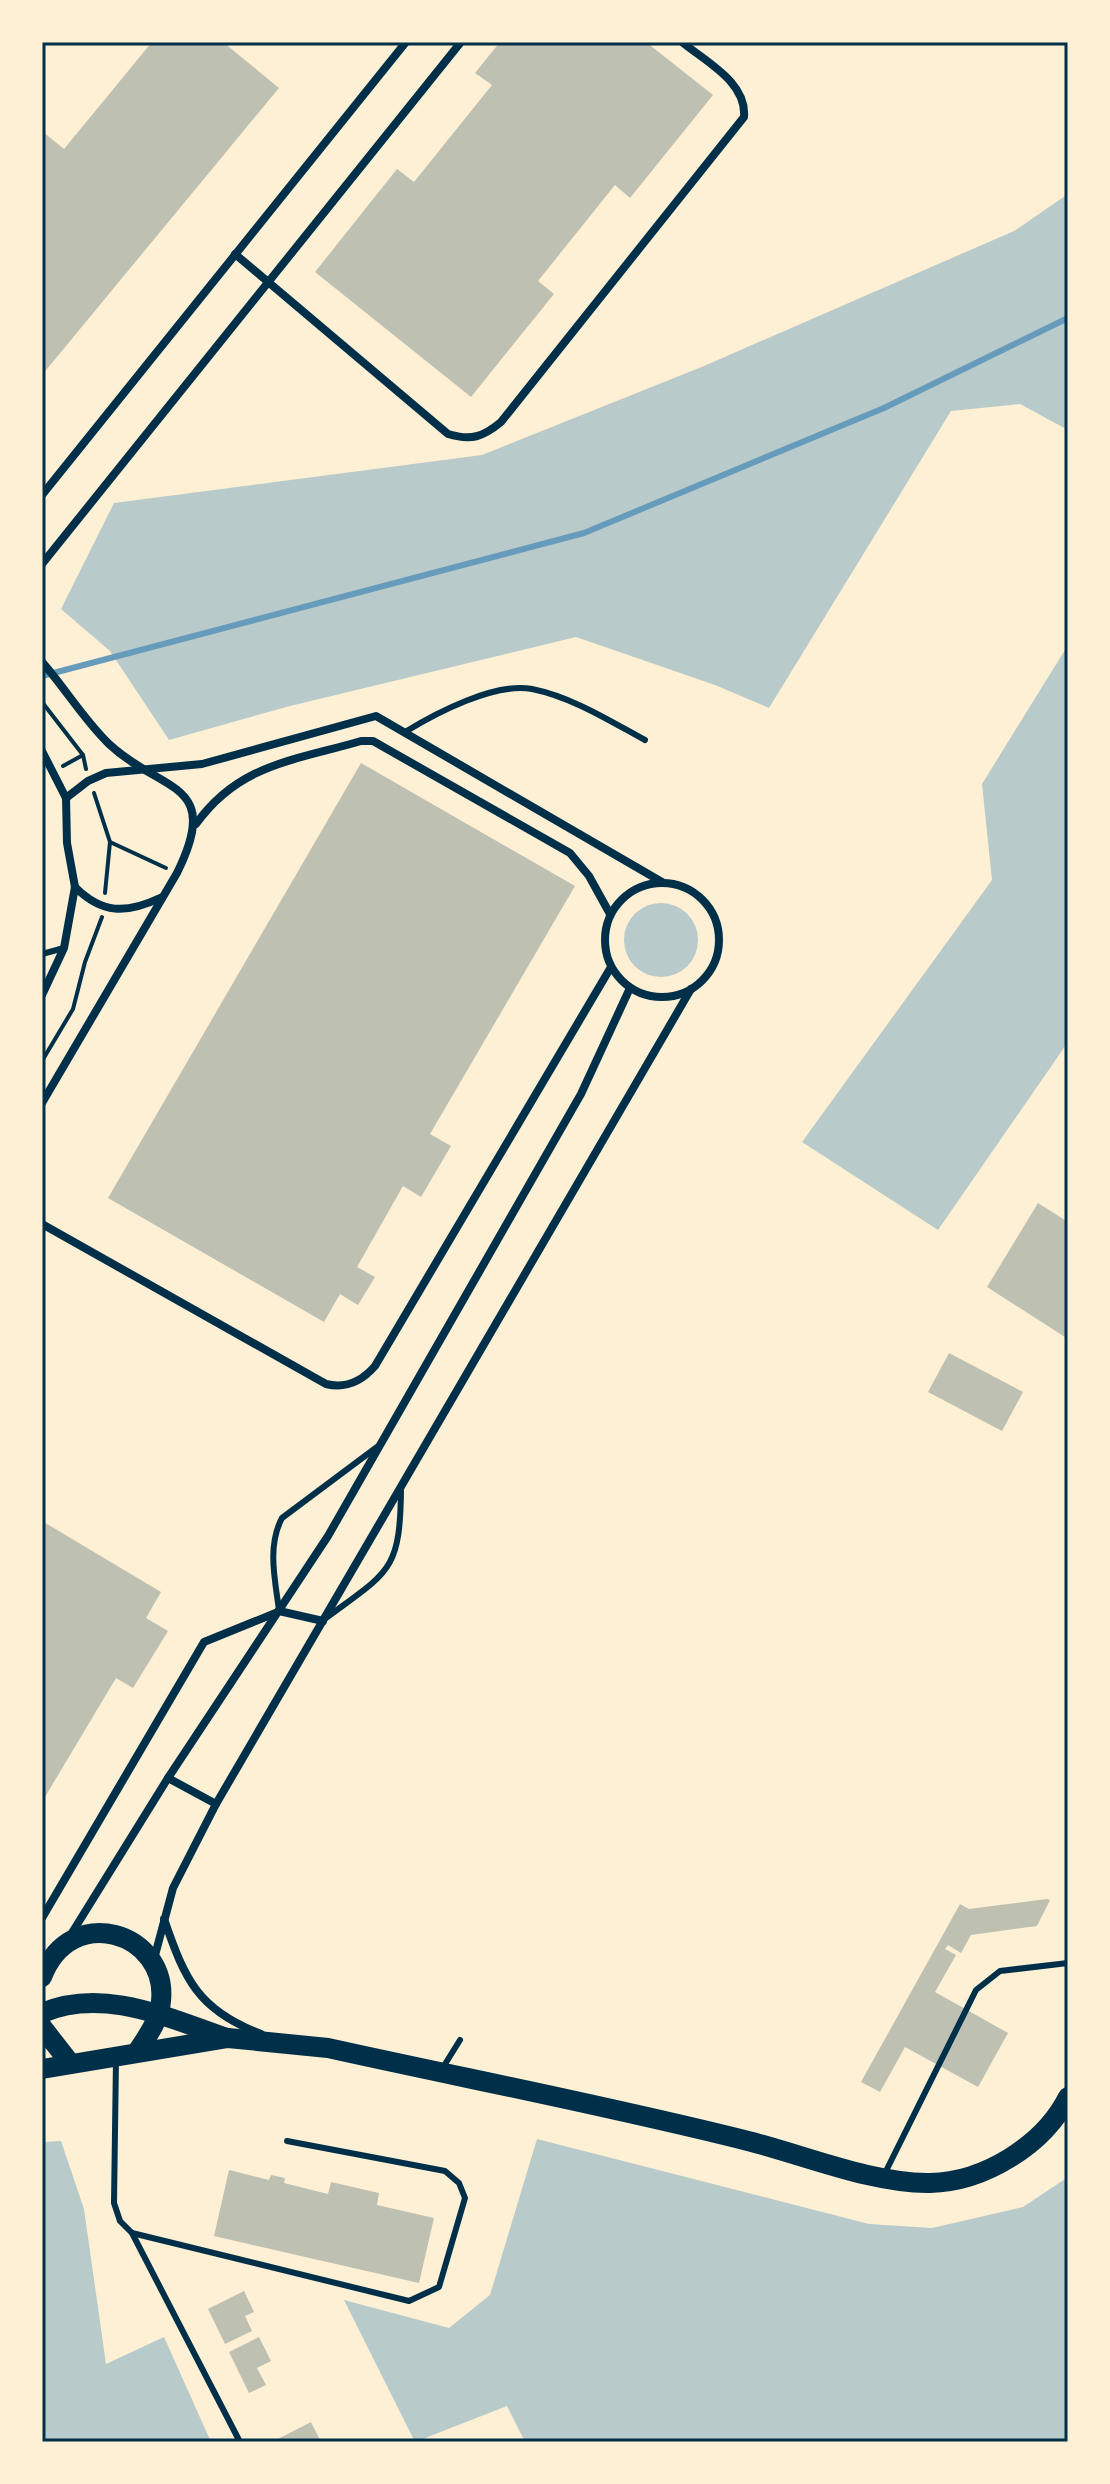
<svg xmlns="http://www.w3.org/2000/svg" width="1110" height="2484" font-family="Manrope,sans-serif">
	<rect width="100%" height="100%" fill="#fdf0d5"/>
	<!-- green -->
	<g fill="#b9caca">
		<polygon points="1068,194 1068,430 1020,404 951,411 769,708 715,685 576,637 290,706 169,740 110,651 61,609 114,503 482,455 704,366 1014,231"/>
		<polygon points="1068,645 1068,1042 938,1230 802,1142 992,880 982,784"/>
		<circle cx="661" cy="940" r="37"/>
		<polygon points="537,2139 869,2224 932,2228 1023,2207 1068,2177 1068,2442 525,2442 507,2406 415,2442 344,2300 449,2328 490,2295"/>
		<polygon points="61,2141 84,2209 106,2364 164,2337 211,2442 42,2442 42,2142"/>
	</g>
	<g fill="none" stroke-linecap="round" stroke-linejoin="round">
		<!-- stream -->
		<polyline stroke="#669bbc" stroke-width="6" points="42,676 584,533 884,408 1068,318"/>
	</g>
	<!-- building -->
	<g fill="#bec0b2">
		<polygon points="152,42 223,42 279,88 42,375 42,131 64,149"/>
		<polygon points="500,42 646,42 713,95 630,198 615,185 538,281 554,294 471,397 315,272 397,169 414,182 492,85 475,73"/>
		<polygon points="361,763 575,886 430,1134 451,1146 421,1197 403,1186 357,1267 375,1277 358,1305 340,1294 324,1322 108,1198"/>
		<polygon points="1038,1203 1068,1222 1068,1339 987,1287"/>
		<polygon points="949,1353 1023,1392 1002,1431 928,1392"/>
		<polygon points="42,1521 161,1592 146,1618 168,1631 133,1688 116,1678 42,1802"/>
		<polygon points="1047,1899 1050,1900 1037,1926 971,1935 961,1953 948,1945 945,1949 956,1955 935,1992 1008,2033 978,2087 905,2047 880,2092 861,2082 960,1904 969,1909"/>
		<polygon points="229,2170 269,2180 271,2175 285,2178 284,2183 328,2194 331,2182 379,2193 377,2205 434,2218 419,2283 214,2236"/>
		<polygon points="244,2291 254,2312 245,2316 252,2331 225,2344 208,2309"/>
		<polygon points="259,2337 271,2361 257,2368 266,2385 249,2393 229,2352"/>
		<polygon points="311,2422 321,2442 272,2442"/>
	</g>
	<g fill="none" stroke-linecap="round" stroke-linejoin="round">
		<!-- path -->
		<g stroke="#003049" stroke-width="4">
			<polyline points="42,702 83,755 86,769"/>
			<polyline points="63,766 83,755"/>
			<polyline points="94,793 110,842 105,893"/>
			<polyline points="110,842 166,868"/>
			<polyline points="42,1061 73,1009 85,962 102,917"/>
		</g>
		<!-- service -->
		<g stroke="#003049" stroke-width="6">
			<path d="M405,732C436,713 495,682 532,689C572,697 610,721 645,740"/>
			<polyline points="42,954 64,948"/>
			<path d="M279,1610C275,1580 267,1546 282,1518L377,1447"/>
			<path d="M326,1618C389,1571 400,1572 401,1490"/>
			<polyline points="116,2059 114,2203 120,2221 132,2233 409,2301 439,2287 465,2198 459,2183 445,2171 287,2141"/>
			<polyline points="442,2069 460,2040"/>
			<polyline points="885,2173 976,1990 1000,1971 1068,1963"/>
			<polyline points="132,2233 240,2442"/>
		</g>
		<!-- minor -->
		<g stroke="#003049" stroke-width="8">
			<path d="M235,254L448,434C471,441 483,437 501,422L744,117C747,82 706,62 682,42"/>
			<polyline points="42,495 406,42"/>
			<polyline points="42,564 461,42"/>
			<path d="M42,662C65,688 84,720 109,744C161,793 223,780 177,873L42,1103"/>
			<polyline points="42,751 66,798 67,843 75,887 64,948 42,995"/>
			<polyline points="66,798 88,781 106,773 202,764 376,716 662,882"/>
			<path d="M196,824C239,764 293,761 361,741H373L570,853L589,876L610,914"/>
			<circle cx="662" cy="940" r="57"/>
			<path d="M75,887C102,914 126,914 160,898"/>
			<path d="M42,1224L326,1384C346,1389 362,1381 375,1366L611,967"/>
			<polyline points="279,1611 323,1621"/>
			<polyline points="168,1778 216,1804"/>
			<polyline points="42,1918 204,1642 278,1612"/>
			<path d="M164,1919C185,1980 198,2010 261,2034"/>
			<polyline points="70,1936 168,1778 328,1536 581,1094 630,988"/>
			<polyline points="154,1959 173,1888 216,1804 691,989"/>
		</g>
		<!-- primary -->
		<g stroke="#003049" stroke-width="20">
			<path d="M42,1977C71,1901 168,1933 161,2001C160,2019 147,2037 137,2052"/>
			<path d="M42,2013C102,1987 166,2017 224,2037"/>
			<polyline points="42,2027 70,2063"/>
			<path d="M42,2069L228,2038L328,2048C468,2079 609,2106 748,2141C804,2155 873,2184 930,2183C984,2182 1044,2145 1068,2097"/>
		</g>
	</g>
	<!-- border -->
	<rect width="1110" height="2484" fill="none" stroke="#fdf0d5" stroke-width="88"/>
	<rect x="44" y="44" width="1022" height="2396" fill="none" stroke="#003049" stroke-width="3"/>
</svg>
